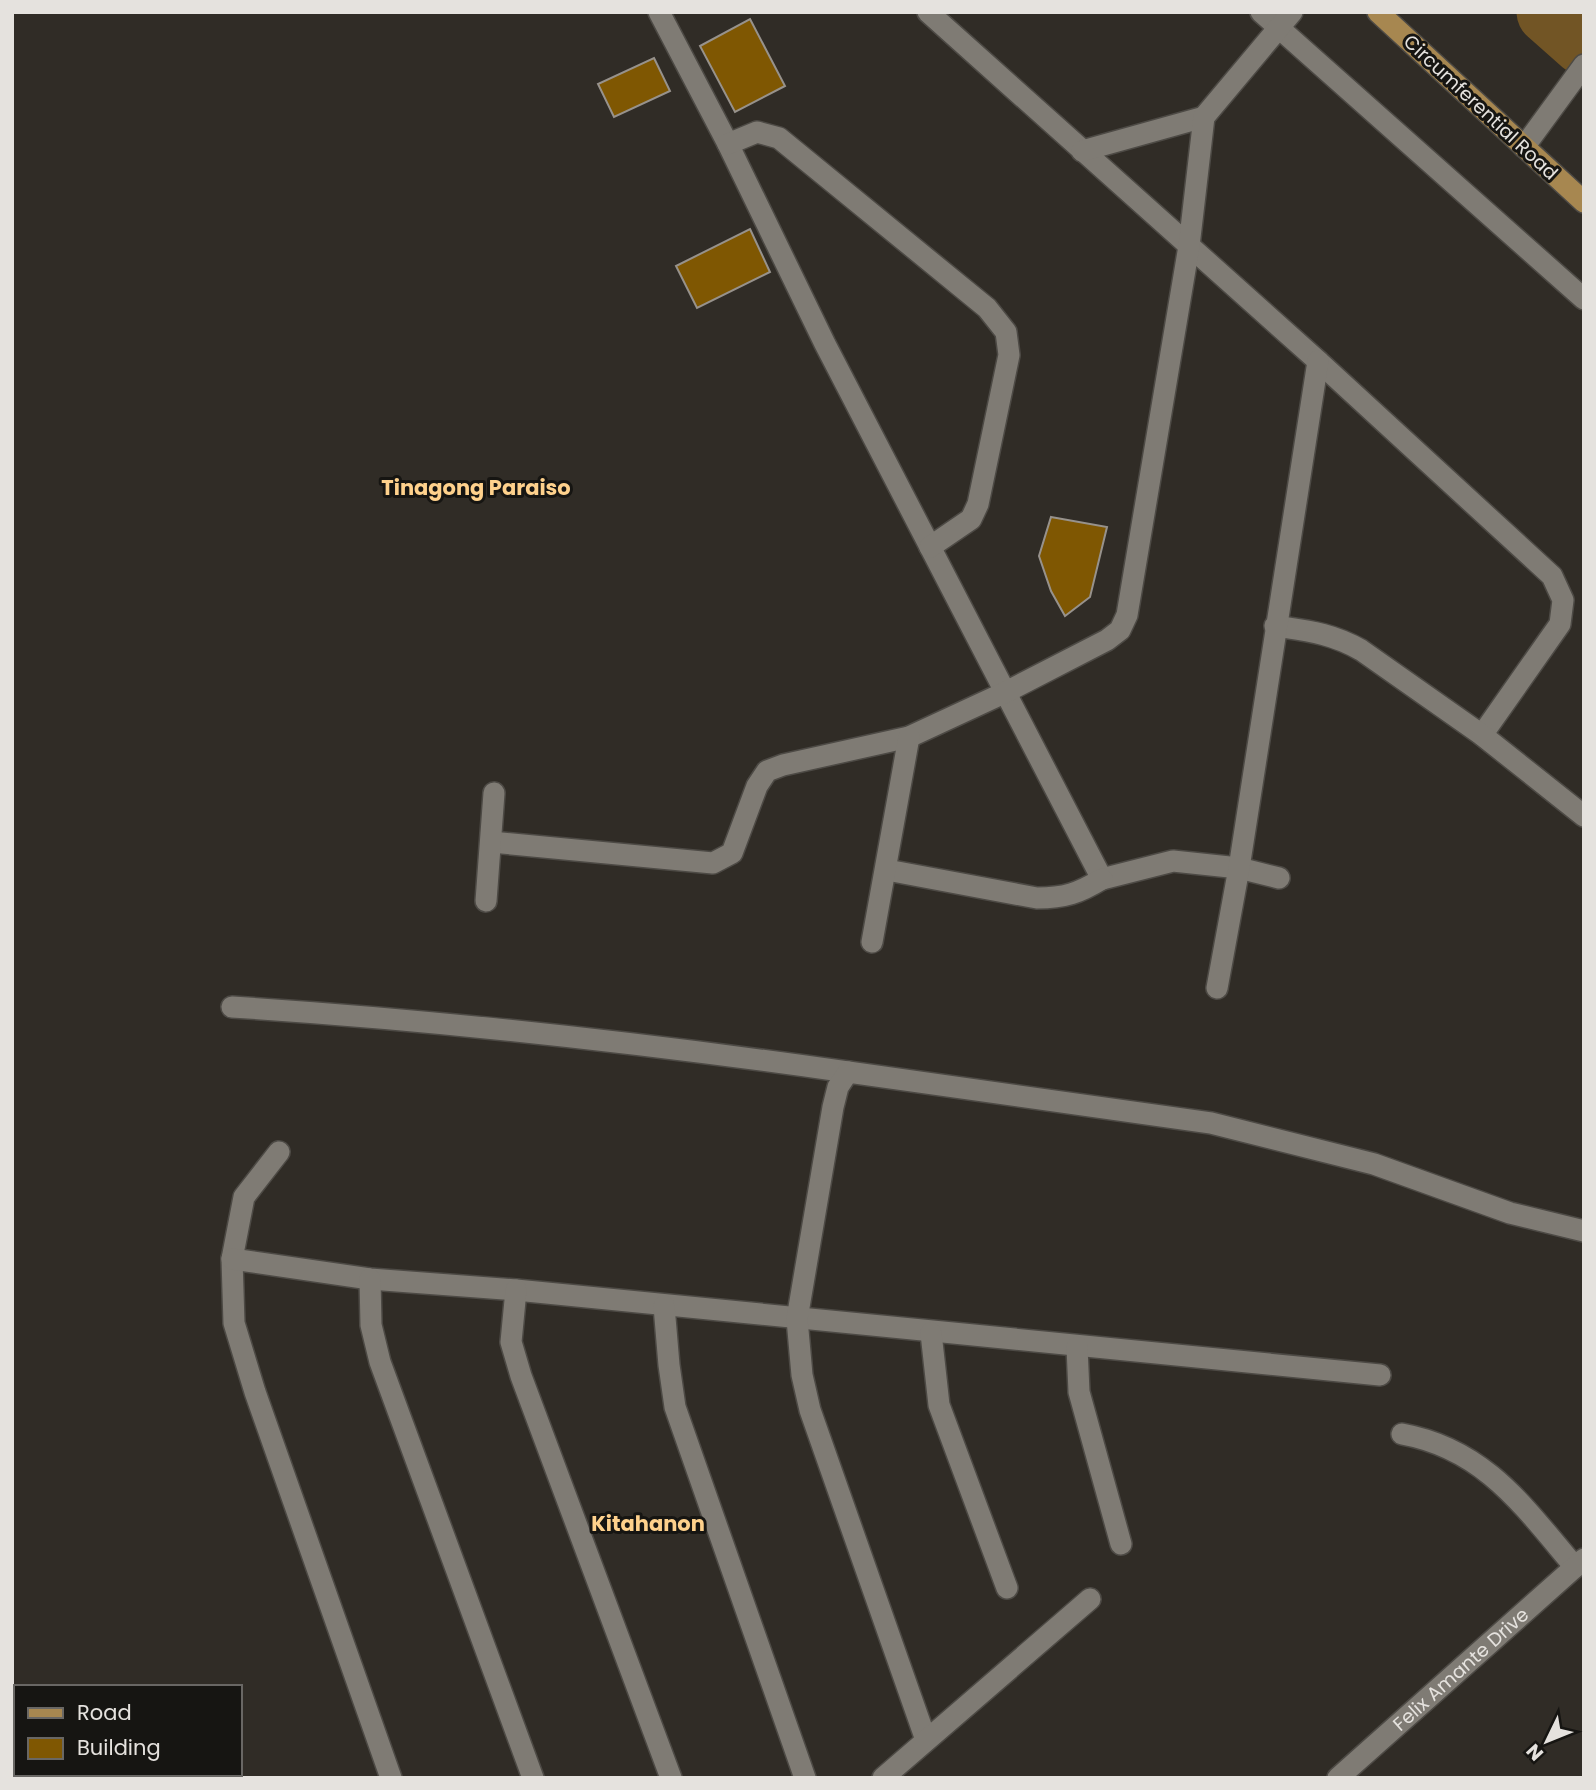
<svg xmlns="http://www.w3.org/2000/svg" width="1596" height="1790" font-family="Poppins,sans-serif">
	<rect width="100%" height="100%" fill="#302c26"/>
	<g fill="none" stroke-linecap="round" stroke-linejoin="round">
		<!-- river -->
		<polyline stroke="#725525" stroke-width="65" points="1549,12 1584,43"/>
	</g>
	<!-- building -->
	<g fill="#7f5702" stroke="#97928c" stroke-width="2">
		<polygon points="750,19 785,86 735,112 700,46"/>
		<polygon points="654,58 670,91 614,117 598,84"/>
		<polygon points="750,229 770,272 697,308 676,266"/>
		<polygon points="1051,517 1107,527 1090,597 1065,616 1051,591 1039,556"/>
	</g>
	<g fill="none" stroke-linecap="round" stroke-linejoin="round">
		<!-- minor casing -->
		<g stroke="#4d4a45" stroke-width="24">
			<g id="minor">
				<polyline points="659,12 728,144 825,344 1102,879 1173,861 1239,868 1279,878"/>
				<polyline points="928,12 1318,361 1552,576 1563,600 1560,624 1482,735"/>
				<polyline points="1261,12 1584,299"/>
				<polyline points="728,144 757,132 779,138 987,308 1006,332 1009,355 978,504 971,519 930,547"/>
				<polyline points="1524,147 1584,65"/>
				<polyline points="1082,151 1204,117"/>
				<path d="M1275,626C1308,631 1331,633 1361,650L1482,735L1584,816"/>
				<polyline points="491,842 713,863 732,853 757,786 767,771 783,765 909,737 1006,692 1107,640 1120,630 1127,615 1189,246 1204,117 1292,12"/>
				<path d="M887,870L1037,898C1065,898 1079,893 1102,879"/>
				<polyline points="486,901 494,793"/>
				<polyline points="872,942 909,737"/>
				<polyline points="1217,988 1239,868 1318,361"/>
				<path d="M232,1007C438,1020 643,1043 848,1072"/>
				<polyline points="279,1152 244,1197 232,1259 234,1323 255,1392 391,1778"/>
				<polyline points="232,1259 370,1279 516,1290 1380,1375"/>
				<polyline points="370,1279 371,1325 380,1362 533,1778"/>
				<polyline points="516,1290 511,1342 521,1376 671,1778"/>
				<polyline points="664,1306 669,1365 675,1407 805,1778"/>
				<polyline points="931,1333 939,1405 1007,1588"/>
				<polyline points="1077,1347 1079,1392 1121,1544"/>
				<path d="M1402,1434C1485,1449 1524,1507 1575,1567"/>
				<polyline points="926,1740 810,1410 802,1375 797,1319 833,1107 838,1087 848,1072 1211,1123 1374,1164 1510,1213 1584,1231"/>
				<polyline points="883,1778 1090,1599"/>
				<path id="s1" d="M1338,1778L1584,1559"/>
			</g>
		</g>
		<!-- major casing -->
		<g stroke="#4d4a45" stroke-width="24">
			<polyline id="major" points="1378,12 1584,202"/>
		</g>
		<!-- minor -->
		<use href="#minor" stroke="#7f7b74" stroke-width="21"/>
		<!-- major -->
		<use href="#major" stroke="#a78750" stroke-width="21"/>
	</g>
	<g text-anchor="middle" stroke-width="6" stroke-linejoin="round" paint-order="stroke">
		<!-- street labels -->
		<g font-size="19" fill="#e5e2de" stroke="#161512">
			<text transform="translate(1481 107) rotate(43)" y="7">Circumferential Road</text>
			<text dy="7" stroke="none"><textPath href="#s1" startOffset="164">Felix Amante Drive</textPath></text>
		</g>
		<!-- neighbourhood labels -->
		<g font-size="21" font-weight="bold" fill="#fed18c" stroke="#161512">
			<text x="476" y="495">Tinagong Paraiso</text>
			<text x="648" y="1531">Kitahanon</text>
		</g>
	</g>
	<!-- border -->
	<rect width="1596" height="1790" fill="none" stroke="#e5e2de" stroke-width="28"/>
	<!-- legend -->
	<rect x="14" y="1685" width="228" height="91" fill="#161512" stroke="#696764" stroke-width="2"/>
	<rect x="28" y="1708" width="35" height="10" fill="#a78750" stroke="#696764" stroke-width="2"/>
	<text x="77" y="1720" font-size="21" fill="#e5e2de">Road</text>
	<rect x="28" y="1738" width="35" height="21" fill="#7f5702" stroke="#696764" stroke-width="2"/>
	<text x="77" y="1755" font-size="21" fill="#e5e2de">Building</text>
	<!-- north arrow -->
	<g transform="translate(1547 1741) rotate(227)" stroke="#161512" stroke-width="5" paint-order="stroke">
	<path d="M0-5L12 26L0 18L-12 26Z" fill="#e5e2de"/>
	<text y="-10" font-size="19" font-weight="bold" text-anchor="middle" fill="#e5e2de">N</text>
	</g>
</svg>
